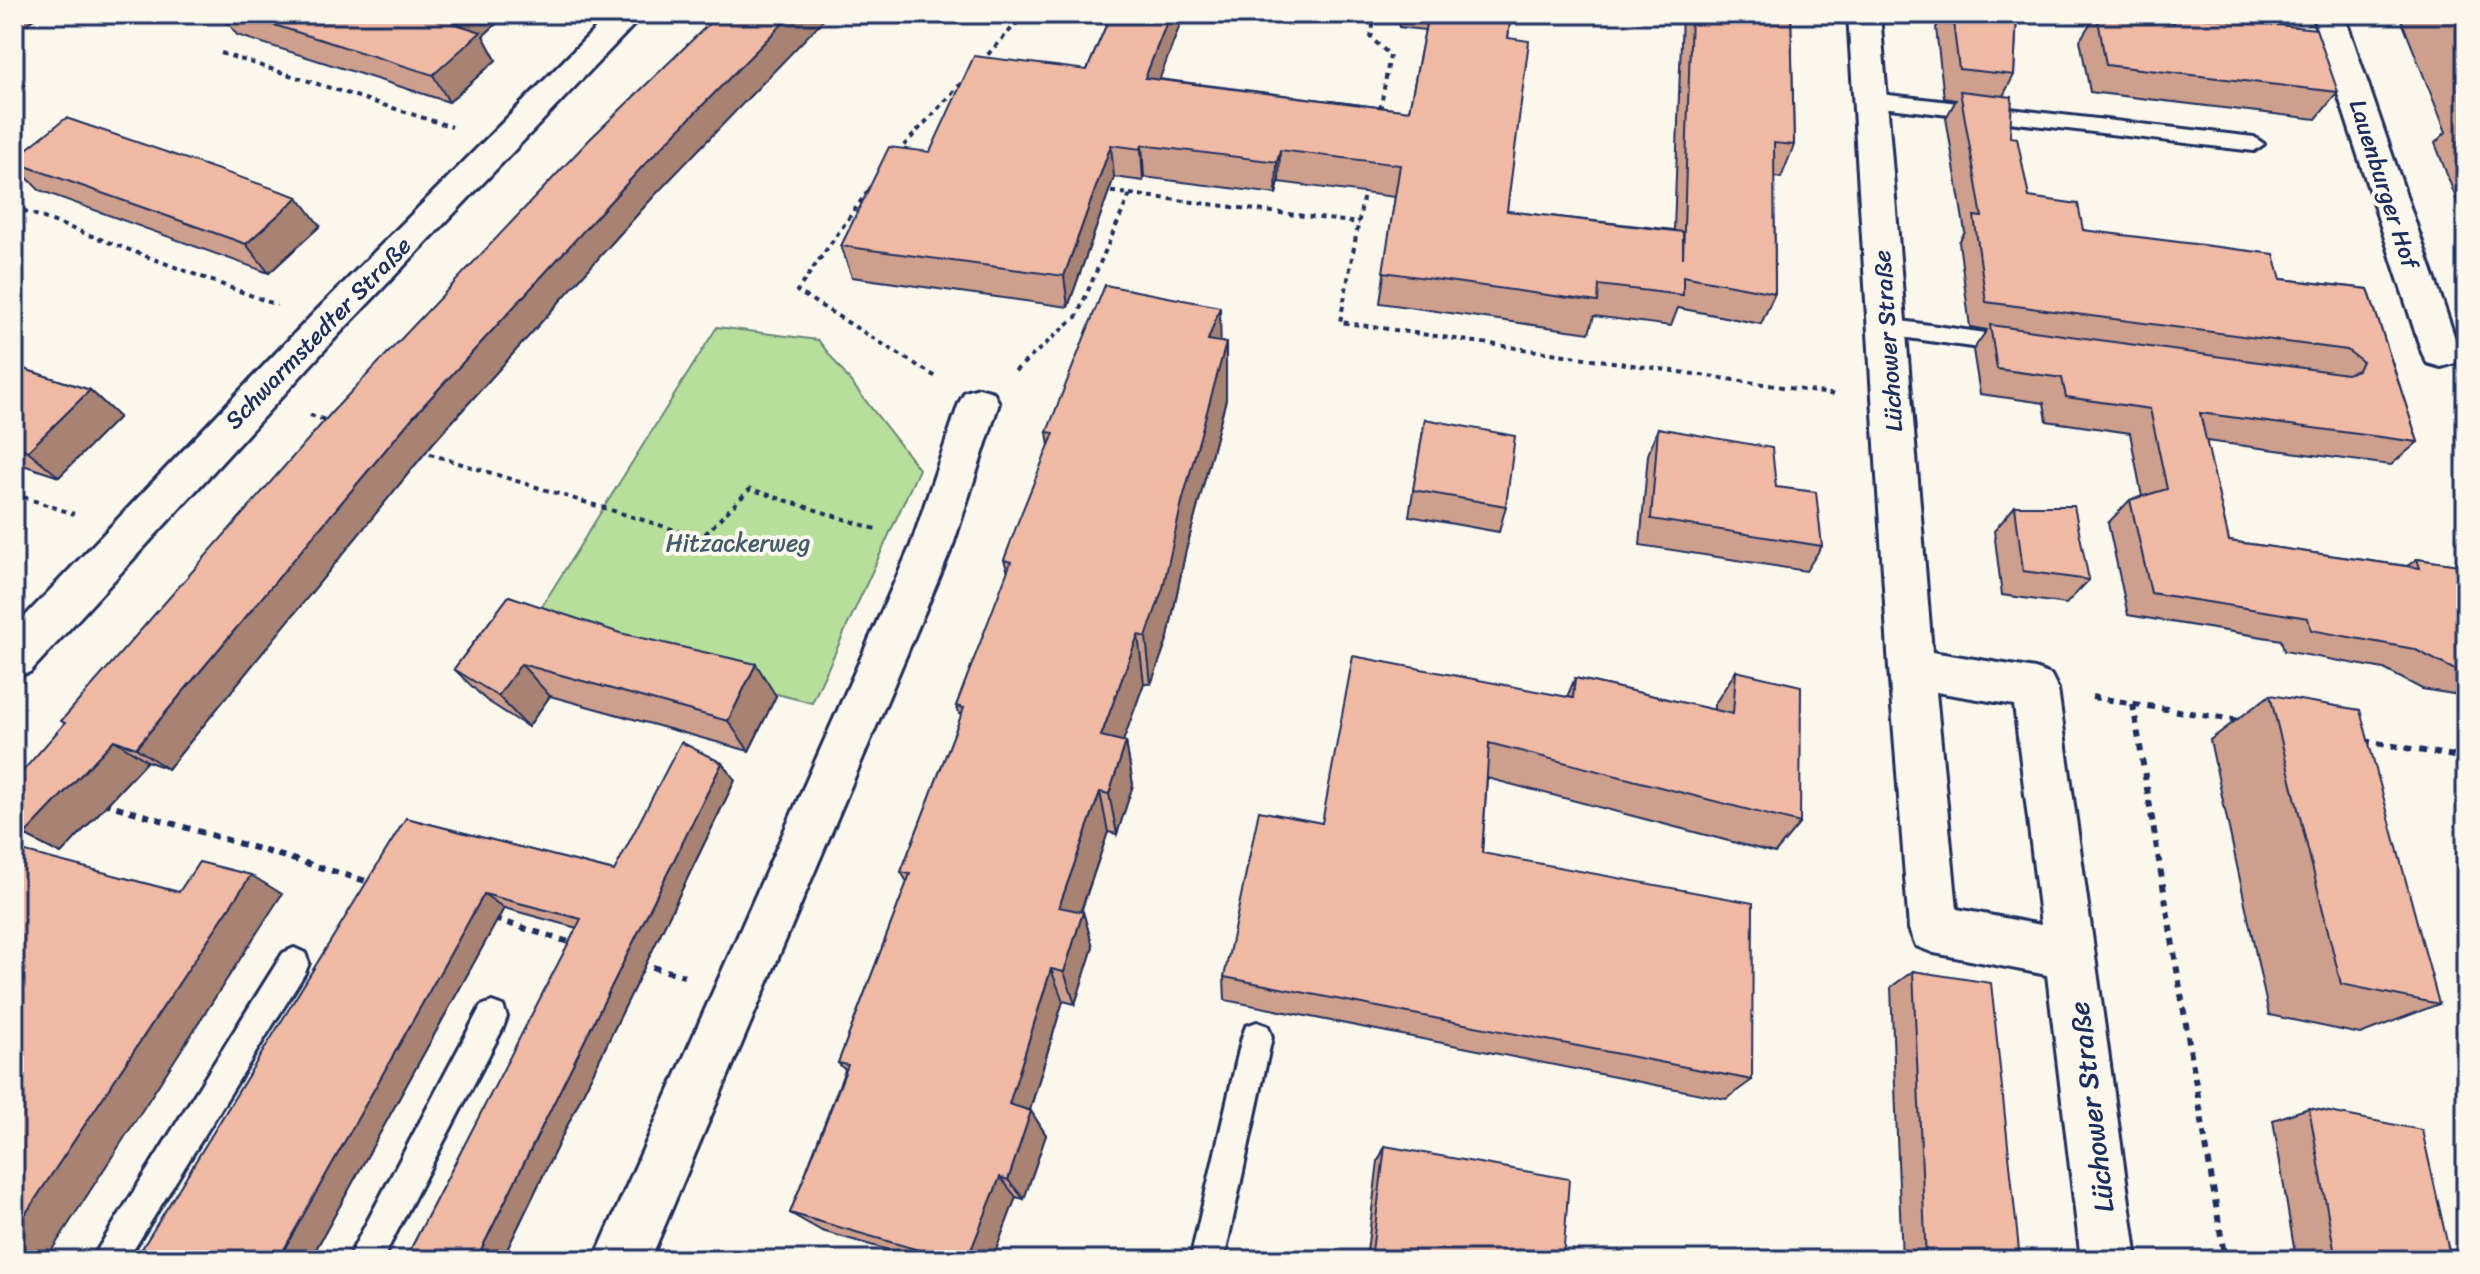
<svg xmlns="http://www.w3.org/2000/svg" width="2480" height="1274" font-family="Sriracha,sans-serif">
	<rect width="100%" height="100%" fill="#fbf7ec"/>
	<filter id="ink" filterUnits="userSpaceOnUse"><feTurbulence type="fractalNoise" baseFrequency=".0125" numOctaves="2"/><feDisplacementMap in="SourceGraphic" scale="16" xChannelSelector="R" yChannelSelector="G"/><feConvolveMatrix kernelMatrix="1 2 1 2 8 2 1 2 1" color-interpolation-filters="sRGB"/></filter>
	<g filter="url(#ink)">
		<!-- green -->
		<polygon fill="#b7de9a" stroke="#69867c" stroke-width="2" points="717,327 818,340 919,469 812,703 527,630"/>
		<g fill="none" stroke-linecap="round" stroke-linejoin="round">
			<!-- service casing -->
			<g stroke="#1b2f5e" stroke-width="6">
				<g id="service">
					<polygon points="1871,93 2254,137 2264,144 2254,151 1864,105 1861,100"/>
					<polygon points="1887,319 2014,337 2022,339 2025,345 2022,351 2014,353 1887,335 1876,327"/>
					<polygon points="294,948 305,953 309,963 305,973 127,1260 91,1260 283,953"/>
					<polygon points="492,1002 503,1006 507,1017 503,1028 382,1260 347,1260 481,1006"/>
					<polygon points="1257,1022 1268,1026 1272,1037 1224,1260 1190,1260 1242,1037 1246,1026"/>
				</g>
			</g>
			<!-- minor casing -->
			<g stroke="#1b2f5e" stroke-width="6">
				<g id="minor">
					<polygon points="610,14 644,14 340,333 30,672 14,677 14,628 314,313"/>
					<path d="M1848,14H1880L1932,652L2035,669L2051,675L2058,689L2137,1260H2081L2047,975L1934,953L1916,946L1909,929L1889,668ZM1936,692L2014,705L2041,925L1957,909Z"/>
					<polygon points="2312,14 2344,14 2460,353 2455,363 2441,367 2427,363 2422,353"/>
					<polygon points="979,388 993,392 999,403 953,545 650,1260 594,1260 911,545 959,403 965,392"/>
				</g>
			</g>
			<!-- path-far1 -->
			<g stroke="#1b2f5e" stroke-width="4" stroke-dasharray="5 5" stroke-linecap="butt">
				<polyline points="1375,14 1371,38 1390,55 1380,111"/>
				<polyline points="221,53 452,127"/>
				<polyline points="981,62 1025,14"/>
				<polyline points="897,153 966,78"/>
				<polyline points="1365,188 1340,322 1837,395"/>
				<polyline points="868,191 797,291 936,377"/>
				<polyline points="1130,194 1359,223"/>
				<polyline points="14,207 277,305"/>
				<polyline points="1015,371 1077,316 1130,194 1105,191"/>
				<polyline points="310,415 331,422"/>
				<polyline points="420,451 701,538 750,489 879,530"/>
				<polyline points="14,494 74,514"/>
			</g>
			<!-- path -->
			<g stroke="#1b2f5e" stroke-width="6" stroke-dasharray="7 7" stroke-linecap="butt">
				<polyline points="2092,697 2240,721"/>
				<polyline points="2133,704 2225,1260"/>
				<polyline points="2364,741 2466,758"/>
				<polyline points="103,803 373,883"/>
				<polyline points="494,919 572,943"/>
				<polyline points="639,963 684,976"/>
			</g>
			<!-- service -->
			<use href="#service" fill="#fbf7ec" fill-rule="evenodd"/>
			<!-- minor -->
			<use href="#minor" fill="#fbf7ec" fill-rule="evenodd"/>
		</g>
		<!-- wall -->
		<g fill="#ce9f8d" stroke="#1b2f5e" stroke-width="2">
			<polygon points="14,14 42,14 24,25 14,21"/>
			<polygon points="222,14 507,14 483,36 496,60 449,102 237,35"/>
			<polygon points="719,14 654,196 433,443 168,769 147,761 61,854 24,835"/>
			<polygon points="1111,14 1184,14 1159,79 1409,111 1425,30 1399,27 1400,14 1511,14 1508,38 1507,211 1674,230 1682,14 1791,14 1794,145 1781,178 1774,177 1775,293 1761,324 1678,308 1671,326 1594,316 1589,333 1380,303 1395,197 1279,182 1276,194 1144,177 1143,181 1114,177 1068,307 852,277 841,246 1087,70"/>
			<polygon points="1943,14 2017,14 2014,75 2003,96 2010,137 2029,197 2083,230 2281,279 2368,289 2418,442 2391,465 2206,441 2229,541 2407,566 2417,559 2466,566 2466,696 2422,689 2384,669 2284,651 2281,640 2128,615 2108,523 2130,500 2142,497 2130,433 2047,421 2044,403 1980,394 1973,350 1987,330 1970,327 1959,242 1965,232 1946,118 1956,100 1944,98 1936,28"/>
			<polygon points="2096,14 2108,14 2167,21 2171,14 2338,92 2316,119 2090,92 2080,40"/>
			<polygon points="2399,14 2466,14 2466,225 2435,143 2446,132"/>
			<polygon points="14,159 320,226 269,273 39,190 14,164"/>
			<polygon points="1221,342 1226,343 1226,399 1185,554 1168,637 1151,684 1144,683 1123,741 1126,742 1133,785 1117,834 1108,832 1081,912 1083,912 1093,947 1075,1004 1063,1001 1030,1110 1046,1135 1024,1199 1016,1197 992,1260 923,1260 822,1231 790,1213 845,1070 838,1063 907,882 901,872 961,716 956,706 1008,572 1004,560 1049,446 1047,432"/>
			<polygon points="14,366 90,390 119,417 59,477 14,462"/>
			<polygon points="1425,419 1506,506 1499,532 1409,516"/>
			<polygon points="1658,428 1776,487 1822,546 1806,571 1640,545 1648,455"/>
			<polygon points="2015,506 2089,580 2066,604 2002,595 1994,531"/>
			<polygon points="509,596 776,696 749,751 550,696 528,727 486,700 454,669"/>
			<polygon points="1736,671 1800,823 1775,853 1487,778 1482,853 1752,1080 1726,1099 1225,1000 1224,977 1322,823 1567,697 1575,678 1714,710 1714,705"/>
			<polygon points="2270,695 2439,1004 2360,1034 2269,1015 2210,740"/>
			<polygon points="735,780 502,1260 405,1260 577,928 504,908 310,1260 406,818 614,871"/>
			<polygon points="1913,971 2020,1260 1902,1260 1891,987"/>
			<polygon points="2309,1108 2451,1260 2296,1260 2273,1120"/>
			<polygon points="1385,1146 1563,1260 1366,1260 1378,1161"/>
		</g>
		<!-- shaded-wall -->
		<g fill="#a88273" stroke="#1b2f5e" stroke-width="2">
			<polygon points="14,14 42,14 24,25"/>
			<polygon points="463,14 507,14 483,36 496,60 449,102 433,75 453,23"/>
			<polygon points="792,14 829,14 654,196 433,443 168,769 136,748 413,417 641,168"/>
			<polygon points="1170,14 1184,14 1148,110 1145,78"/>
			<polygon points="1111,145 1114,177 1068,307 1064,276"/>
			<polygon points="1142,145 1144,177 1143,181 1141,149"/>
			<polygon points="1280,150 1279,182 1276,194 1277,162"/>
			<polygon points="298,197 320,226 269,273 246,244"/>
			<polygon points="1220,307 1221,359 1226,343 1226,399 1185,554 1168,637 1151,684 1146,637 1208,340"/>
			<polygon points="90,390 119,417 59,477 28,451"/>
			<polygon points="1138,635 1144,683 1109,780 1101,736"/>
			<polygon points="521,664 550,696 528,727 498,696"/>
			<polygon points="756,664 776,696 749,751 728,721"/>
			<polygon points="114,740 147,761 61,854 24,835"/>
			<polygon points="1126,742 1133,785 1117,834 1109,794"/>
			<polygon points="722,763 735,780 502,1260 476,1260"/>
			<polygon points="1100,792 1108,832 1070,942 1059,907"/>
			<polygon points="251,875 282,894 46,1259 14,1253 14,1231"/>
			<polygon points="484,894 504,908 310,1260 278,1260"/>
			<polygon points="1083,912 1093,947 1075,1004 1064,972"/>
			<polygon points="1051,969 1063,1001 1024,1129 1009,1104"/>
			<polygon points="1031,1111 1046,1135 1024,1199 1008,1180"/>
			<polygon points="1000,1177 1016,1197 992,1260 967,1260"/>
		</g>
		<!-- building -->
		<g fill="#f0b9a4" stroke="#1b2f5e" stroke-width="2">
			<polygon points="239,14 463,14 453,23 481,32 433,75"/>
			<polygon points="719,14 792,14 641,168 413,417 136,748 114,740 24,835 14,826 14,781 65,723 61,721 333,411 590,139"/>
			<polygon points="1111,14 1170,14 1145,78 1409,111 1428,14 1511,14 1508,38 1529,41 1507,211 1683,232 1683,258 1691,14 1791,14 1794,145 1774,143 1775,293 1683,276 1683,295 1599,285 1598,302 1383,272 1400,165 1280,150 1277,162 1142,145 1141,149 1111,145 1064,276 841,246 889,147 930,152 974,56 1087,70"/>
			<polygon points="1952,14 2017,14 2014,75 1959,69"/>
			<polygon points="2097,14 2108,14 2174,22 2171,14 2173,14 2316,29 2338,92 2106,65"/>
			<polygon points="1960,91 2012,97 2010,137 2017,138 2029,197 2078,204 2083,230 2274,254 2281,279 2368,289 2418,442 2200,413 2229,541 2420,568 2417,559 2466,566 2466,671 2453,669 2414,649 2311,630 2308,618 2151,593 2130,500 2167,489 2150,409 2066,397 2062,378 1997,369 1990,325 2347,374 2358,370 2362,361 2347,350 1986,302 1974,216 1982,217"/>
			<polygon points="66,118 298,197 246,244 14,162 14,159"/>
			<polygon points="1105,285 1220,307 1208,340 1226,343 1182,502 1163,588 1146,637 1138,635 1101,736 1126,742 1109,794 1100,792 1059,907 1083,912 1064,972 1051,969 1009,1104 1031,1111 1008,1180 1000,1177 967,1260 953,1260 790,1213 848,1065 838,1063 910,874 901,872 964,708 956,706 1011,562 1004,560 1019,519 1054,433 1047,432"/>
			<polygon points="14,366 90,390 28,451 14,446"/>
			<polygon points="1425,419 1515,436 1506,506 1413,490"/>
			<polygon points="1658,428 1772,448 1776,487 1816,492 1822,546 1651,519"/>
			<polygon points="2015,506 2074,506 2089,580 2023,571"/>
			<polygon points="509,596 620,633 756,664 728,721 521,664 498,696 454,669"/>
			<polygon points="1353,656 1573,698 1575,678 1733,714 1736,671 1801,686 1800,823 1489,743 1482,853 1753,903 1752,1080 1224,977 1259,811 1322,823"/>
			<polygon points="2270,695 2360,710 2439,1004 2341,984"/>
			<polygon points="681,742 722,763 476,1260 405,1260 581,919 484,894 278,1260 135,1260 406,818 614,871"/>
			<polygon points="14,849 179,892 199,862 251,875 14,1231"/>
			<polygon points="1913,971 1991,983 2020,1260 1926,1260"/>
			<polygon points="2309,1108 2422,1130 2451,1260 2336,1260"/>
			<polygon points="1385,1146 1569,1179 1563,1260 1371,1260"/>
		</g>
	</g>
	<g text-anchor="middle" stroke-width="8" stroke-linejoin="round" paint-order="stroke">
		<!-- street labels -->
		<g font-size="24" fill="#1b2f5e" stroke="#fbf7ec">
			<text transform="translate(2384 184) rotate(72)" y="8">Lauenburger Hof</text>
			<text transform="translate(318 333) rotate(-46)" y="8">Schwarmstedter Straße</text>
			<text transform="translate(1888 341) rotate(-94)" y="8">Lüchower Straße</text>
		</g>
		<!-- park labels -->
		<g font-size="24" fill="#425b6d" stroke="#fbf7ec">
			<text x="738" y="551">Hitzackerweg</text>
		</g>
		<!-- near-street labels -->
		<g font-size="28" fill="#1b2f5e" stroke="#fbf7ec">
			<text transform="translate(2091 1107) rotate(-97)" y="10">Lüchower Straße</text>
		</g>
	</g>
	<!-- margin -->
	<rect width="2480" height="1274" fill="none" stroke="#fbf7ec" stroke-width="48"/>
	<rect x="24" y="24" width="2432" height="1226" fill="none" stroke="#1b2f5e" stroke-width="3" filter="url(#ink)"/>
</svg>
